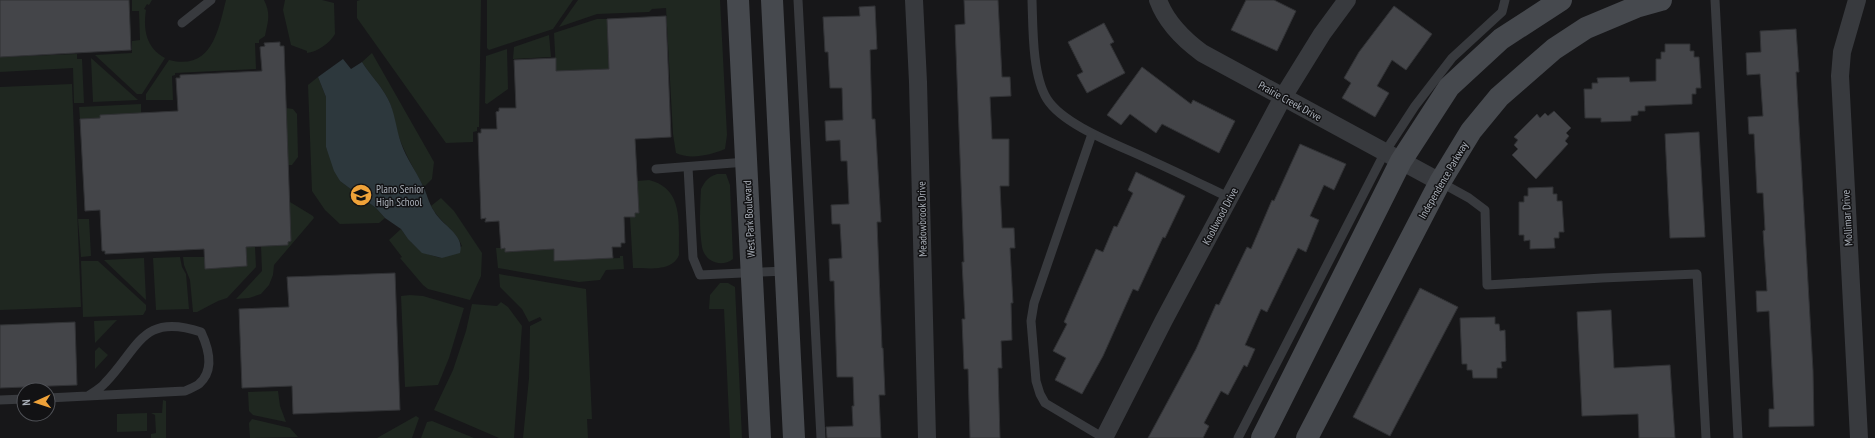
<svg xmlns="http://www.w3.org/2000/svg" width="1875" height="438" font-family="'PT Sans Narrow',sans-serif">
	<rect width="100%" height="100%" fill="#171719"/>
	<!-- green -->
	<g fill="#1f2720">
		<path d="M132,0H152L149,5L147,4L144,9L146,10C143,29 146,48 165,58L142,94H137L95,55L132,53V41L140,40L139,11H132Z"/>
		<path d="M226,0H264C271,14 268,21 265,36L259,40V43H255L256,69L175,73V75L172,76L173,100H146V94L169,60C212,71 218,31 226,0Z"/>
		<path d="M285,0H322L334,3L335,34C330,43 317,52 307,53V51L291,45L283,10Z"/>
		<polygon points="360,0 481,0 479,127 477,127 477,131 473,132 473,142 446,143 357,18 357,1"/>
		<polygon points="487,0 573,0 553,29 489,50 487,48"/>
		<path d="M578,0H720L727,135L725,149C711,155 690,160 676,153L673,134L666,8L652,9L649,12L597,14L559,27Z"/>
		<polygon points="597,19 607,19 609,69 556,71 554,33"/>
		<polygon points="549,35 551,57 513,59 514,47"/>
		<polygon points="507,49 508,89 487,104 485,103 486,56"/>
		<path d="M372,53L434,162L432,179L424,187C413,168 403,150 396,129C393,119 393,108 388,99C381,85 370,75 362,62Z"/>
		<polygon points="77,54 77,59 82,59 84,103 74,103 73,68 0,72 0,57"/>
		<polygon points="91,58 138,100 93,102"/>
		<polygon points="318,77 326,97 326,147 340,181 376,208 385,218 379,223 340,224 325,210 312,191 308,85"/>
		<polygon points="72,84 81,307 0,310 0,87"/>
		<polygon points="141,104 141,113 101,115 100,118 80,119 79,107"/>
		<polygon points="286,108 293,109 297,114 298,157 292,165 288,165"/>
		<path d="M717,174H726L730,185L733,259C721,268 705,262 702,247C699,229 700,207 701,189C705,181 708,177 717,174Z"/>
		<path d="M649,180C685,189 678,225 679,255C672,272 649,268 633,268L630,217H635V213H639L637,181Z"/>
		<path d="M441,198L454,211L482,253L481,276L470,300L428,289L423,285L400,258L402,257L389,240L401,229C413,246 421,254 442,258L462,246C455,229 439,222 431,206Z"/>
		<polygon points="287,202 290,202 313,216 314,218 274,265 273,275 269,285 261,294 249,298 236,299 262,271 261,246 288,245 288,242 291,241 290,211"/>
		<polygon points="78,219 89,219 91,256 81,257"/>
		<polygon points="246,247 255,247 256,267 227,298 218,301 197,312 193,312 190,280 184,265 183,257 206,257 205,269 247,266"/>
		<polygon points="496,248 505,248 505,252 554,249 554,260 620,258 620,256 623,256 624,269 606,270 600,280 579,282 498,268"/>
		<polygon points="180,257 182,267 186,274 189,309 156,310 153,258"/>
		<polygon points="144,258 146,300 104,260"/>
		<polygon points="81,261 98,261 146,305 146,310 143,315 83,317"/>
		<polygon points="499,274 586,289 592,419 587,419 588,438 523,438 529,378 530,326 542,320 540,317 529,322 522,309 500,287"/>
		<polygon points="720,283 728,283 735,287 742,438 730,438 724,309 709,309 710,295"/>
		<polygon points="410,295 423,296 464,308 449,358 438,385 405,387 401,296"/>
		<polygon points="501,302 508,307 522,326 514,438 499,438 434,410 453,370 466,331 472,304 497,306"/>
		<polygon points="117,320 95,343 94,321"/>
		<polygon points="99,347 108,355 95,369 95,351"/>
		<polygon points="278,391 280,406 286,422 253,415 249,411 248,392"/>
		<polygon points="163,400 166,401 166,438 151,438 151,434 156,433 155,415 151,413 162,413"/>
		<polygon points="147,413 147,431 117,432 117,414"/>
		<polygon points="416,416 419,418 412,438 377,438"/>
		<polygon points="252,419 290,428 298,437 250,438 249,423"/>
		<polygon points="432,421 474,438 421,438 427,422"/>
	</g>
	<!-- water -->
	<path fill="#2d383d" d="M343,59L351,69L362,62C370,75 381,85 388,99C395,112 396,129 401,143C406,158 416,171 423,186C427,194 429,204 434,211C442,226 465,234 460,253L442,258L422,253L408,239L401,229L385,218L376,208L340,181L334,171L326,147V97L318,77Z"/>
	<!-- building -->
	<g fill="#444549" stroke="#313235">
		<polygon points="0,0 129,0 131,50 0,57"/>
		<polygon points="964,0 998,0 1002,77 1010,77 1011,96 990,97 992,139 1009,139 1009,186 1000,186 1002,228 1014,228 1015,248 1010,248 1013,303 1011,303 1012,340 1001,341 1002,368 998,368 1000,438 970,438 968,369 964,369 962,319 965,319 962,262 964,262 955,25 965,24"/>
		<polygon points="1246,0 1274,0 1296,11 1277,51 1231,30"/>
		<polygon points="875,6 877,49 870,50 872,119 875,119 881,222 877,222 882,348 883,348 885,395 879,395 881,438 827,438 826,427 853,426 852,406 854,406 853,377 837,377 834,281 830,281 829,259 842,258 840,224 832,224 831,205 849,204 847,161 841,161 840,140 826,141 825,121 843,120 842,88 830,88 828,52 825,52 823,17 860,16 859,7"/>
		<polygon points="1394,6 1432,34 1406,70 1392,60 1377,86 1389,93 1375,117 1342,98 1351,83 1344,78 1359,52"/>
		<polygon points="666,16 671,137 635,139 639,213 635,213 635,217 624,217 625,243 621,243 621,247 612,247 613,258 554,261 554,249 505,252 505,248 501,249 499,221 485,222 486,218 481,219 478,133 481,133 481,129 497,129 496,112 499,111 499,108 516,108 514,60 556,58 556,71 609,69 607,19"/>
		<polygon points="1104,23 1114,42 1110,44 1125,73 1087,93 1077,75 1083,72 1068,42"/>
		<polygon points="1796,29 1799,72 1796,72 1813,370 1814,426 1769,427 1769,409 1774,409 1769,311 1757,312 1756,291 1767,291 1763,231 1765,230 1763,193 1757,193 1754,134 1749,134 1748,117 1763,116 1760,74 1747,75 1746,53 1761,52 1760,31"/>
		<polygon points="280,42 280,46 284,46 291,241 288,242 288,245 246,247 247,266 205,269 204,249 105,254 105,251 102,251 100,210 85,211 80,119 100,118 100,115 178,111 176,78 180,78 180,75 262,71 260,47 265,46 264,43"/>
		<polygon points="1665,44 1690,44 1690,51 1694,51 1694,57 1699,57 1701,88 1696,88 1696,94 1692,94 1692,104 1645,106 1645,111 1638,111 1638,115 1631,116 1631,121 1601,122 1601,118 1585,118 1584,89 1592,89 1592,83 1598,83 1597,78 1629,77 1630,82 1656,81 1656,59 1661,59 1661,52 1665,52"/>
		<polygon points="1142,67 1191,104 1193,100 1235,121 1219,153 1162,124 1156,133 1130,114 1121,125 1107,115"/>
		<polygon points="1554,111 1571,128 1566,133 1569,136 1565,141 1568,144 1536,179 1512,155 1518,149 1514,145 1518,140 1514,137 1537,114 1540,118 1545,113 1548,116"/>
		<polygon points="1699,132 1705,237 1670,238 1665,134"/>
		<polygon points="1300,144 1346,164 1334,190 1324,185 1310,216 1319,220 1306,252 1298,248 1267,312 1261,309 1245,345 1255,349 1247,367 1244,365 1228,395 1221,391 1204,423 1209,426 1203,438 1148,438 1196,349 1216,304 1219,305 1247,247 1251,249 1272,200 1274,201"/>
		<polygon points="1136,172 1185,196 1165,238 1163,237 1138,291 1133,289 1103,356 1082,394 1055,380 1066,358 1053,351 1067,324 1064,322 1096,249 1103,252 1114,226 1117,227 1133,193 1128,190"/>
		<polygon points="1553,187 1553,194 1557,194 1557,201 1562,201 1564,232 1559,232 1559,238 1554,238 1555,248 1530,249 1530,240 1524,241 1524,235 1519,235 1519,202 1524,202 1524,196 1528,196 1528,188"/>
		<polygon points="395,273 400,410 293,414 292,386 242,388 239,309 289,307 287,277"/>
		<polygon points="1420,288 1458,307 1390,436 1353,417"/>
		<polygon points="1611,310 1614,368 1670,365 1675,438 1639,438 1638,414 1582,416 1577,312"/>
		<polygon points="1495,317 1495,324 1499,324 1500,331 1505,330 1506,361 1501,362 1502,368 1497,368 1497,378 1473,378 1472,370 1467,370 1467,364 1462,364 1460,318"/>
		<polygon points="75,322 77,385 0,388 0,325"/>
	</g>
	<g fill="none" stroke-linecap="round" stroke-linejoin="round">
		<!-- lane -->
		<g stroke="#383a3e" stroke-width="9">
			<polyline points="798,0 821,438"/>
			<path d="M1032,0C1033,27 1032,75 1047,99C1064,126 1121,146 1150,160C1177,172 1203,185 1230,198"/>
			<polyline points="1715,0 1738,438"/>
			<polyline points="182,23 211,0"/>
			<polyline points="1092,134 1034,303 1031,321 1036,381 1040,394 1045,403 1104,438"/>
			<polyline points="688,167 693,258 700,275 786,271"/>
			<polyline points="656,169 746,162"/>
			<polyline points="1440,182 1469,198 1485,210 1487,285 1602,278 1697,274 1706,438"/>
			<path d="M48,398L185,391C189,389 195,387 199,384C215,370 209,349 201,332C142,312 139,348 105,383C101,388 94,392 88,396"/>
			<polyline points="0,400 24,399"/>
			<polyline points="1238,438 1385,152 1415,106 1452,58 1502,12 1505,0"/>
		</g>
		<!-- street -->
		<g stroke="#383a3e" stroke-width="18">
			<polyline points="914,0 918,82 927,438"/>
			<path d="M1158,0C1166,22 1183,39 1202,53L1440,182"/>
			<polyline points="1857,0 1842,52 1840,76 1859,438"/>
			<polyline points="1104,438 1164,320 1283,97 1322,34 1347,0"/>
		</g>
		<!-- secondary -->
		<g stroke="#46494e" stroke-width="22">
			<polyline points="738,0 760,438"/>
			<polyline points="772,0 794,438"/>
			<polyline points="1262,438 1401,161 1449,87 1501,39 1561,0"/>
			<polyline points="1307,438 1440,182 1471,131 1499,97 1554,49 1586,28 1636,7 1661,0"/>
		</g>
	</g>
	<!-- icons -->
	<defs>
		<g id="school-disc" transform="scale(1.15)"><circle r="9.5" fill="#efa239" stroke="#121214"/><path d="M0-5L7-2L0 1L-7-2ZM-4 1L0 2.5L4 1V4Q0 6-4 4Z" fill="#111"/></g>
	</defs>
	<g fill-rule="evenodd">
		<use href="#school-disc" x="361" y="195"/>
	</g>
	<g text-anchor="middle" stroke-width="3" stroke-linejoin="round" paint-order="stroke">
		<!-- street labels -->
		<g font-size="11" fill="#aab0b9" stroke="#121214">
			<text transform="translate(1290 101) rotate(29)" y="4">Prairie Creek Drive</text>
			<text transform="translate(1443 180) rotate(-60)" y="4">Independence Parkway</text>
			<text transform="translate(1220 216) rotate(-62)" y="4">Knollwood Drive</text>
			<text transform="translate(1847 218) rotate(-93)" y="4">Mollimar Drive</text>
			<text transform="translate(749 219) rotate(-93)" y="4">West Park Boulevard</text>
			<text transform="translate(922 219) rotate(-91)" y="4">Meadowbrook Drive</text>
		</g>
		<!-- poi labels -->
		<g font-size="11" fill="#aab0b9" stroke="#121214" text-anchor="start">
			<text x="376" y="193">Plano Senior<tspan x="376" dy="13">High School</tspan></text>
		</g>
	</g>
	<!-- north arrow -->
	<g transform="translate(36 402) rotate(267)"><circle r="19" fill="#121214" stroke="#4f5156"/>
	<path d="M0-3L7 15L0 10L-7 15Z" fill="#efa239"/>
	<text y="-6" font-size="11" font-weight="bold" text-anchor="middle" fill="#aab0b9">N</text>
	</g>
</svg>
